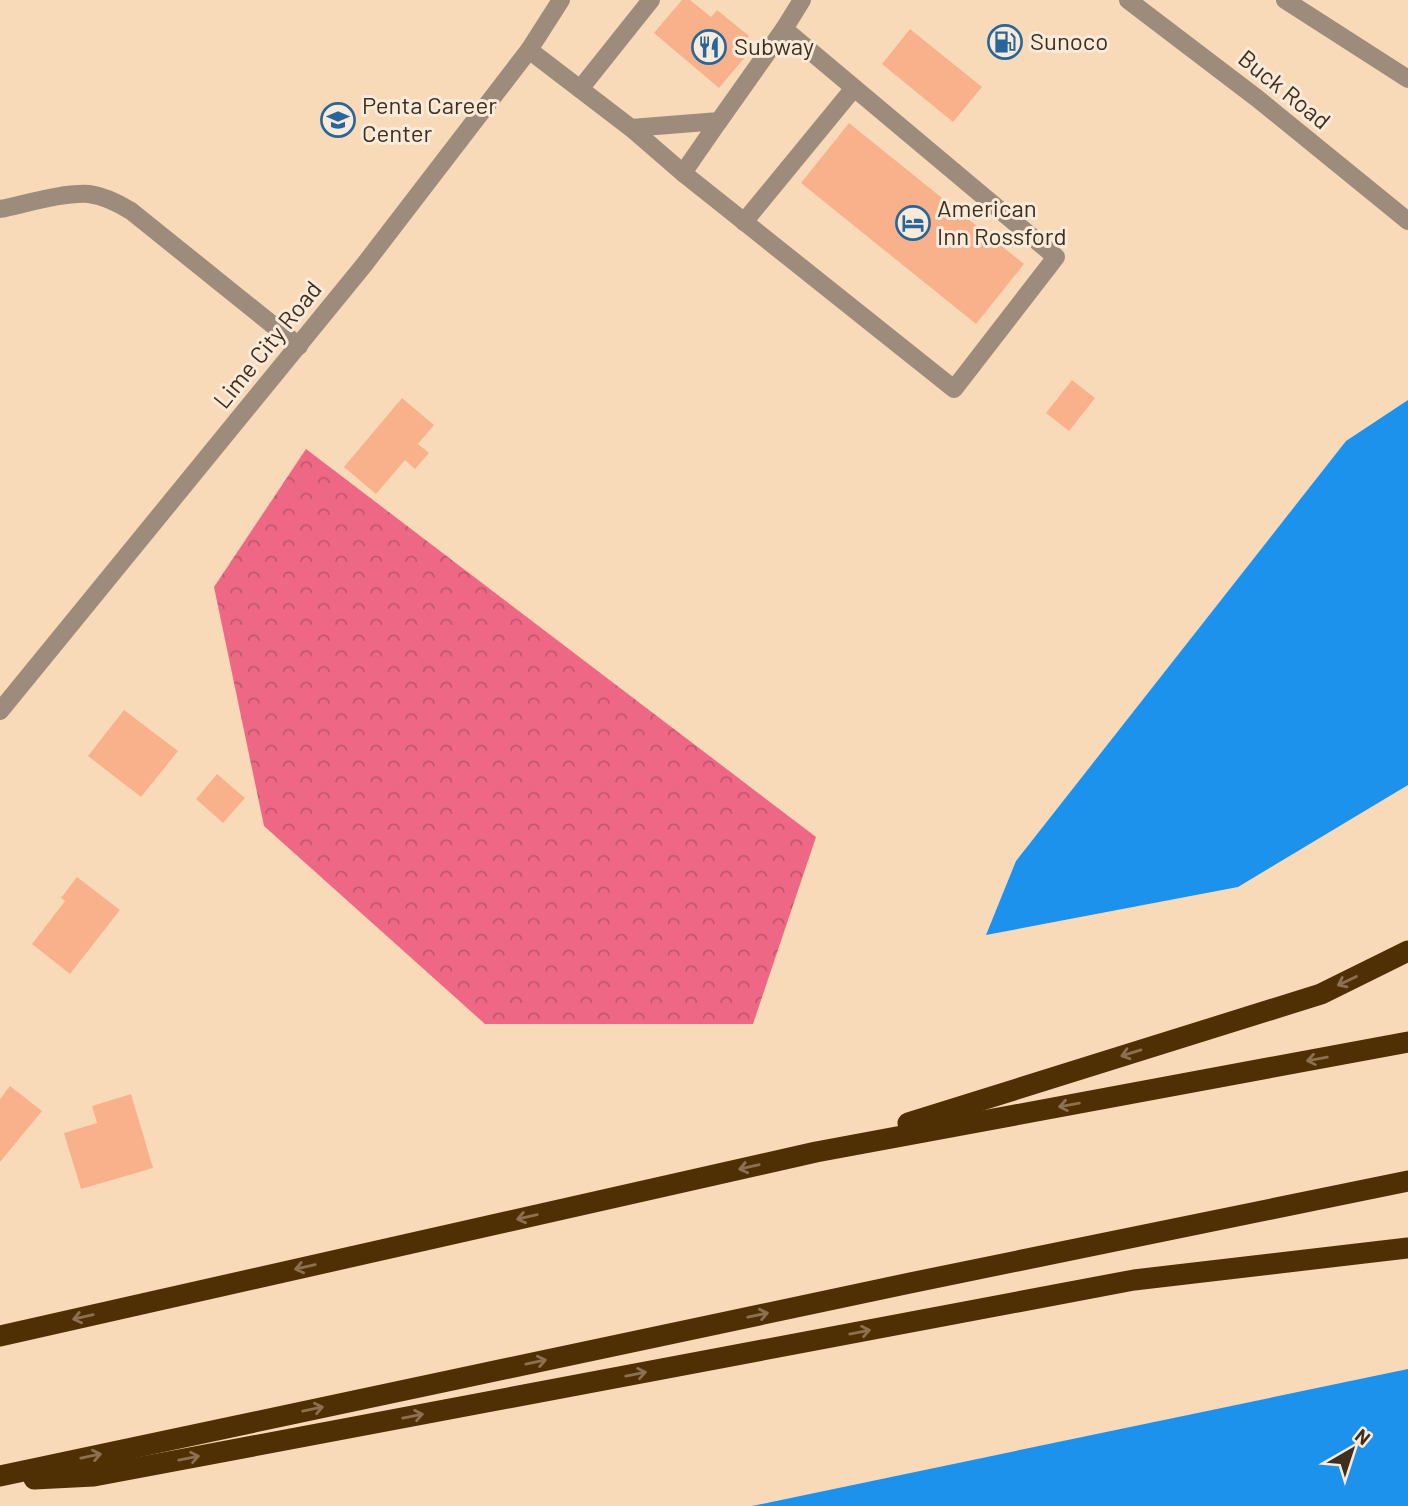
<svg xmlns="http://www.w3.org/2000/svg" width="1408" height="1506" font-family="Barlow,sans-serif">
	<defs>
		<pattern id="forest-crowns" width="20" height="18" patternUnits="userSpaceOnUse" patternTransform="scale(1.75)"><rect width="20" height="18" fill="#ee6886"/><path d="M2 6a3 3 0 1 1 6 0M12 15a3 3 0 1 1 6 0" fill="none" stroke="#c2566d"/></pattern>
	</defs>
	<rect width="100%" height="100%" fill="#f9dab8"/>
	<!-- forest -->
	<polygon fill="url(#forest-crowns)" points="306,449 816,837 753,1024 485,1024 264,826 214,587"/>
	<!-- water -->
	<g fill="#1d92ed">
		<polygon points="1408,400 1408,785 1238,887 986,935 1016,861 1346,441"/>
		<polygon points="1408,1369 1408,1506 752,1506"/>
	</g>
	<!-- building -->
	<g fill="#f9b18b">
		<polygon points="682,0 690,0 711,17 717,10 749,36 743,43 751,50 719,88 654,33"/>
		<polygon points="910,29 982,87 953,122 882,64"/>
		<polygon points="849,123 1024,264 976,324 801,183"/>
		<polygon points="1072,380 1095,398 1069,431 1046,413"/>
		<polygon points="402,398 434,425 418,444 429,453 415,469 405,460 376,494 344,467"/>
		<polygon points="124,710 178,751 141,797 88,756"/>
		<polygon points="217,774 245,798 223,823 196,799"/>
		<polygon points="77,877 120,910 70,974 32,944 65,901 61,898"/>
		<polygon points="10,1086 42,1111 0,1162 0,1099"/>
		<polygon points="131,1094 153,1168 81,1189 64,1133 97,1123 92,1106"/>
	</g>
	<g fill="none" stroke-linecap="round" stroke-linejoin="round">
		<!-- minor -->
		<g stroke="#9d8c7b" stroke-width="18">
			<polyline points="1128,0 1258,99 1408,221"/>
			<polyline points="1285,0 1408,79"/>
			<polyline points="529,50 631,128 683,173 719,121"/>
			<polyline points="580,89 651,0"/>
			<polyline points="631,128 719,121 784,29 802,0"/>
			<polyline points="683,173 954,389 1056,257 784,29"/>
			<path d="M0,209C25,204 64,192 89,194C104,196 118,203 131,211L299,346"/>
			<polyline points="744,222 854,88"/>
			<polyline points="0,711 364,265 529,50 561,0"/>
		</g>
		<!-- highway -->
		<g stroke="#4f3004" stroke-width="21">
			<polyline points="908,1123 1321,994 1408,951"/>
			<polyline points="0,1336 816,1152 1408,1042"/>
			<polyline points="0,1476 910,1283 1408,1181"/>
			<polyline points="34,1479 94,1476 1134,1280 1408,1248"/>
		</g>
	</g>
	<!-- one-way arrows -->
	<defs><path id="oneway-shaft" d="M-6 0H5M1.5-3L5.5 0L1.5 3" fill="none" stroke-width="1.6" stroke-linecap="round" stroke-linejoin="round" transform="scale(1.75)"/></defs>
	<g stroke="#8b714f">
		<use href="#oneway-shaft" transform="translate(1347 981) rotate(154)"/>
		<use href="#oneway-shaft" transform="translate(1131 1053) rotate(163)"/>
		<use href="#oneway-shaft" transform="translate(1317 1059) rotate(170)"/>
		<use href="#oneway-shaft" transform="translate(1069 1105) rotate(170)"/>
		<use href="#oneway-shaft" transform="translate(749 1167) rotate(167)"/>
		<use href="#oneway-shaft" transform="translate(527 1217) rotate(167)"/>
		<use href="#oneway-shaft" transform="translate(305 1267) rotate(167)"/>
		<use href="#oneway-shaft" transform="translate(758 1315) rotate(-12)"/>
		<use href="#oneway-shaft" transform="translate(83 1317) rotate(167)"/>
		<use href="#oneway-shaft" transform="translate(860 1332) rotate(-11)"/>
		<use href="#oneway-shaft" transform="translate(536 1362) rotate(-12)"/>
		<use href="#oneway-shaft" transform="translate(636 1374) rotate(-11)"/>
		<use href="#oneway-shaft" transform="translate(313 1409) rotate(-12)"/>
		<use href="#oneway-shaft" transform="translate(413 1416) rotate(-11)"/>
		<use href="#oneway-shaft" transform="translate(91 1456) rotate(-12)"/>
		<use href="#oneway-shaft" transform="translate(189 1458) rotate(-11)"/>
	</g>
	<!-- icons -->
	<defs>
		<g id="fuel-ring" transform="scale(1.75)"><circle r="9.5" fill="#faead9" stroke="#27659b" stroke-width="1.5"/><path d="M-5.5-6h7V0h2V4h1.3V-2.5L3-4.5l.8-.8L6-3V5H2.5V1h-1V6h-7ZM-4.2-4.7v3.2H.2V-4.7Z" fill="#27659b"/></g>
		<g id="restaurant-ring" transform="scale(1.75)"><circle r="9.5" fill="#faead9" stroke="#27659b" stroke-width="1.5"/><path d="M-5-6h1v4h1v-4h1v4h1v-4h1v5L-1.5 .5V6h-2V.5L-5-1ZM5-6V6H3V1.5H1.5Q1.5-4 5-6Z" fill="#27659b"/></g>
		<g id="school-ring" transform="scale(1.75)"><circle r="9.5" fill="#faead9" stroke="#27659b" stroke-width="1.5"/><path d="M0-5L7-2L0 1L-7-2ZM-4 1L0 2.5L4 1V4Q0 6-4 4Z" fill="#27659b"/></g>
		<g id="hotel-ring" transform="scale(1.75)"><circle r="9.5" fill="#faead9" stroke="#27659b" stroke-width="1.5"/><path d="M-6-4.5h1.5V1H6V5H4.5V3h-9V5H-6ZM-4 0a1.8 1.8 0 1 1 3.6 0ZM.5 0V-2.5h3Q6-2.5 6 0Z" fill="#27659b"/></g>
	</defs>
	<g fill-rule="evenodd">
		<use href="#fuel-ring" x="1005" y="42"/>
		<use href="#restaurant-ring" x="709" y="47"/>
		<use href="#school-ring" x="338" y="120"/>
		<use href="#hotel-ring" x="913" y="223"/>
	</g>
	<g text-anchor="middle" stroke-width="6" stroke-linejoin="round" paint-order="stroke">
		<!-- poi labels -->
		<g font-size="24" fill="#3e2f1f" stroke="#faead9" text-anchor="start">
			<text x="1030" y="50">Sunoco</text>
			<text x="734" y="55">Subway</text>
			<text x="362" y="114">Penta Career<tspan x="362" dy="28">Center</tspan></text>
			<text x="937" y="217">American<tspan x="937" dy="28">Inn Rossford</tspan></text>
		</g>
		<!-- street labels -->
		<g font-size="24" fill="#3e2f1f" stroke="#faead9">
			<text transform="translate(1284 90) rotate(39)" y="8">Buck Road</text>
			<text transform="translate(268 345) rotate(-51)" y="8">Lime City Road</text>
		</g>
	</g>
	<!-- north arrow -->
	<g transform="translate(1352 1450) rotate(39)" stroke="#faead9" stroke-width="5" paint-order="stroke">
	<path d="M0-5L12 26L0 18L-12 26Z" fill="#3e2f1f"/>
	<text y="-10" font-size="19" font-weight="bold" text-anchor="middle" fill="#3e2f1f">N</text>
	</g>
</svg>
